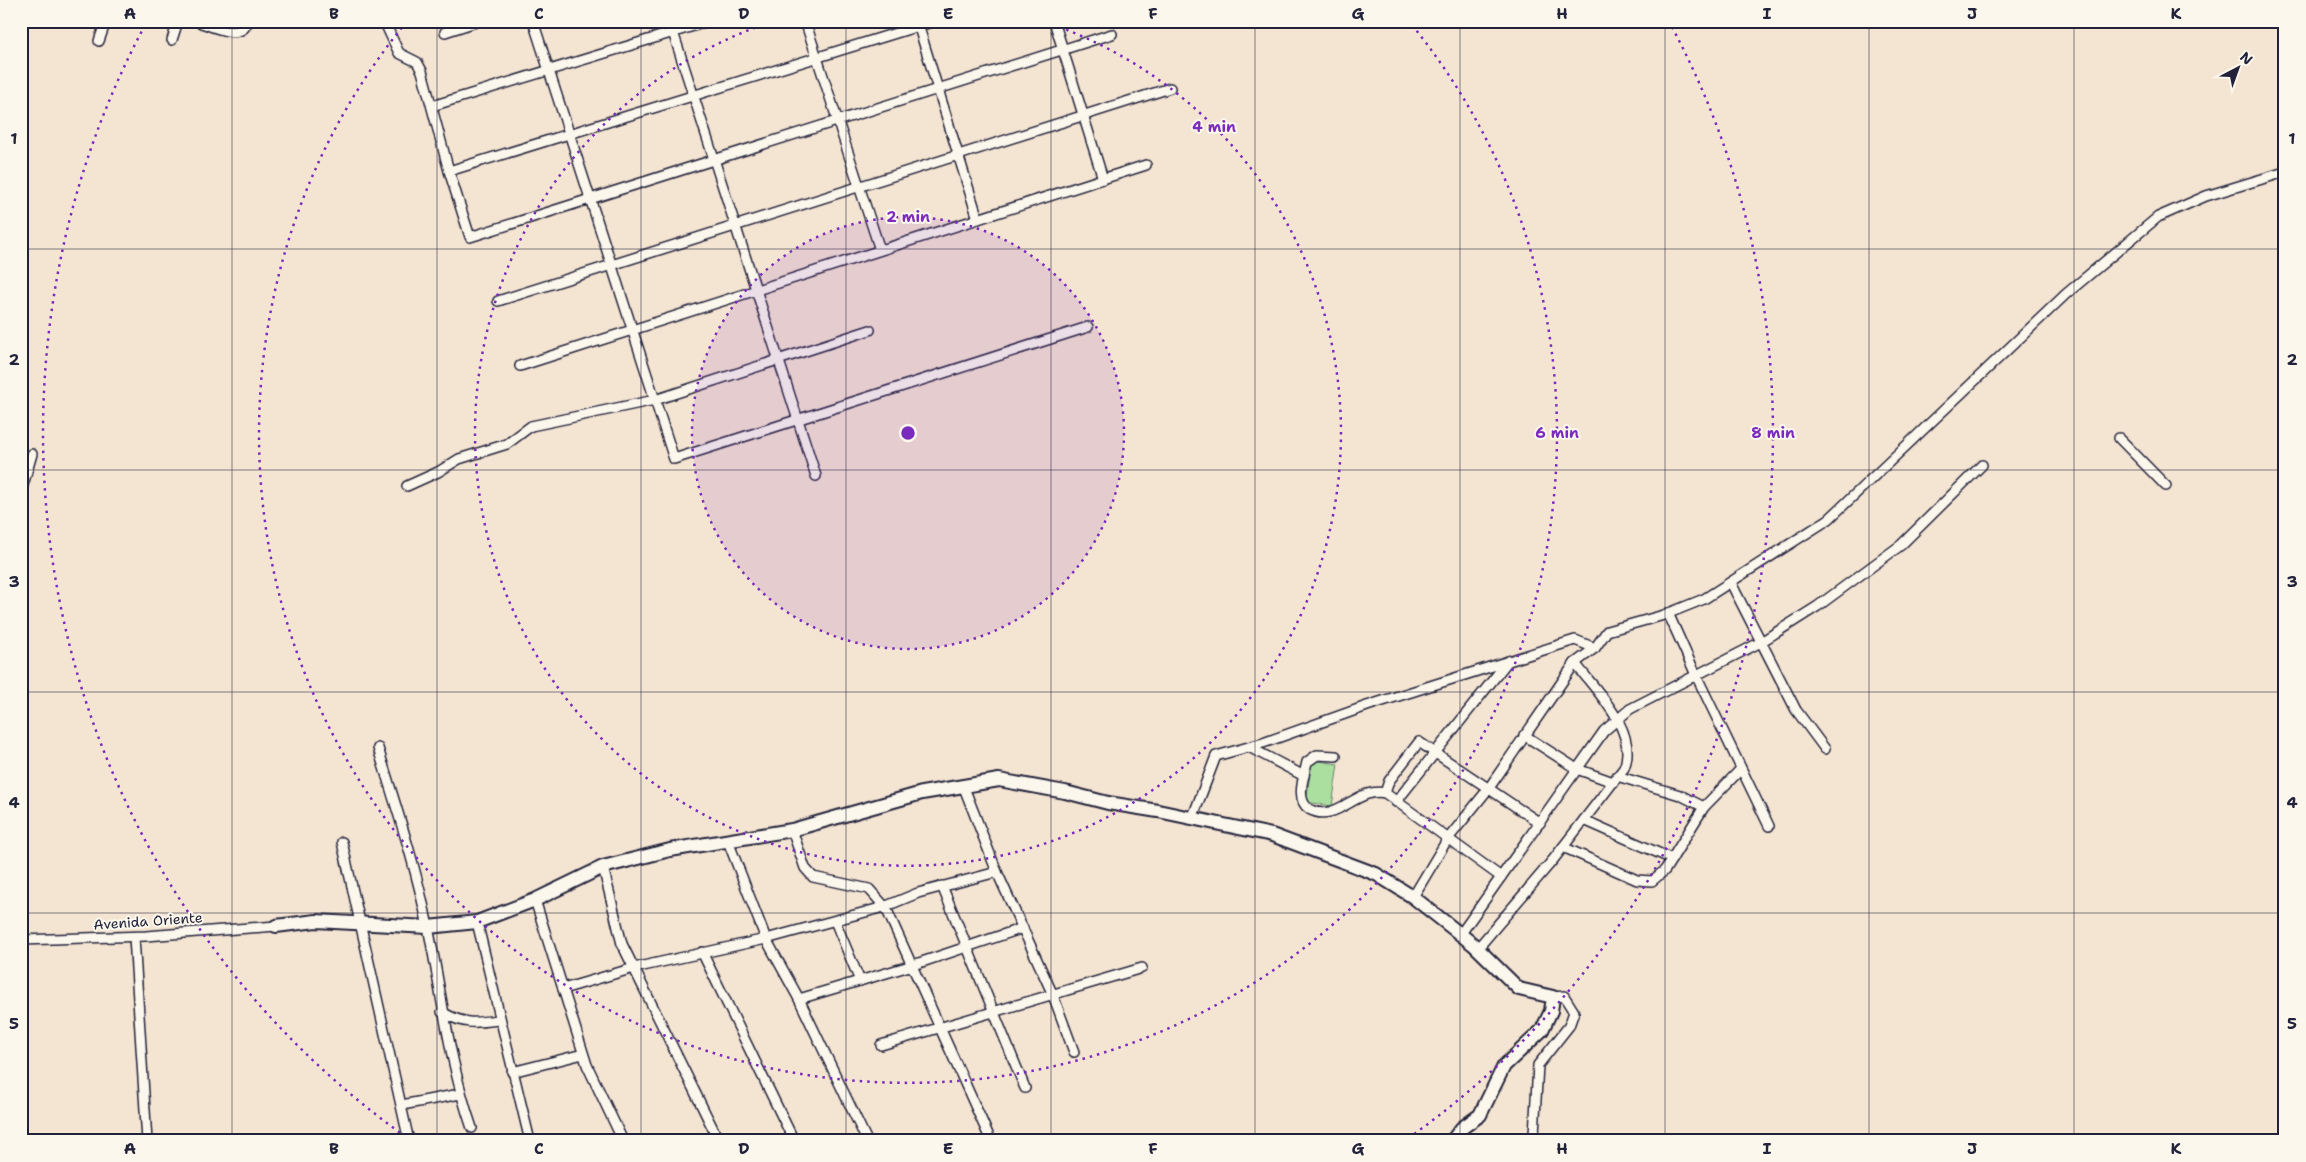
<svg xmlns="http://www.w3.org/2000/svg" width="2306" height="1162" font-family="'Shantell Sans',sans-serif">
	<rect width="100%" height="100%" fill="#f4e4d2"/>
	<filter id="ink" filterUnits="userSpaceOnUse"><feTurbulence type="fractalNoise" baseFrequency=".02" numOctaves="2"/><feDisplacementMap in="SourceGraphic" scale="10" xChannelSelector="R" yChannelSelector="G"/><feConvolveMatrix kernelMatrix="1 2 1 2 8 2 1 2 1" color-interpolation-filters="sRGB"/></filter>
	<g filter="url(#ink)">
		<!-- green -->
		<polygon fill="#abdfa0" stroke="#66806e" points="1312,760 1338,764 1332,806 1306,802"/>
		<g fill="none" stroke-linecap="round" stroke-linejoin="round">
			<!-- street casing -->
			<g stroke="#22223b" stroke-width="12">
				<g id="street">
					<path d="M196,21C212,26 241,42 248,21"/>
					<polyline points="384,21 399,53 417,62 422,71 449,171 470,237 1112,34"/>
					<polyline points="533,21 674,459 1088,327"/>
					<polyline points="805,21 880,250"/>
					<polyline points="917,21 978,219"/>
					<polyline points="1054,21 1103,179"/>
					<polyline points="445,32 479,21"/>
					<polyline points="673,32 816,476"/>
					<polyline points="172,40 178,21"/>
					<polyline points="99,41 106,21"/>
					<polyline points="432,106 710,21"/>
					<polyline points="449,171 935,21"/>
					<polyline points="498,301 1170,88"/>
					<polyline points="520,366 1146,165"/>
					<polyline points="2119,438 2166,486"/>
					<polyline points="407,486 438,472 459,459 507,444 531,426 655,400 870,330"/>
					<polyline points="21,492 32,454"/>
					<polyline points="1731,583 1796,710 1825,749"/>
					<polyline points="1668,613 1696,675 1769,826"/>
					<polyline points="1524,735 1577,769 1613,782"/>
					<polyline points="1249,747 1304,776"/>
					<path d="M378,748C396,807 416,866 428,927C442,995 449,1062 472,1128"/>
					<path d="M1336,756L1317,755L1307,762C1304,776 1295,800 1309,809C1336,825 1357,786 1385,793"/>
					<polyline points="1617,776 1680,795 1704,807"/>
					<polyline points="963,785 997,872 1053,995 1074,1052"/>
					<polyline points="1396,802 1508,661"/>
					<polyline points="1192,819 1216,756 1263,743 1367,706 1575,640 1595,648 1607,631 1664,615 1704,599 1829,519 2066,294 2158,217 2206,196 2285,172"/>
					<polyline points="1584,820 1672,859"/>
					<polyline points="792,830 805,868 813,877 869,889 886,908 991,1141"/>
					<polyline points="728,841 766,939 799,999 867,1141"/>
					<polyline points="342,842 409,1141"/>
					<polyline points="1563,847 1637,880 1652,881 1665,870 1704,807 1741,769"/>
					<polyline points="603,867 622,944 719,1141"/>
					<polyline points="1501,877 1385,793 1389,781 1419,742 1540,823"/>
					<polyline points="942,886 1025,1088"/>
					<polyline points="1413,897 1447,840 1489,788 1575,663 1595,648"/>
					<polyline points="535,900 587,1065 623,1141"/>
					<polyline points="835,921 860,981"/>
					<polyline points="477,922 530,1141"/>
					<polyline points="1460,935 1604,731 1630,709 1761,642 1818,606 1901,545 1982,465"/>
					<polyline points="134,937 147,1141"/>
					<polyline points="21,940 146,936 276,926"/>
					<path d="M1477,949L1553,860L1624,768C1639,731 1596,691 1575,663"/>
					<polyline points="702,952 794,1141"/>
					<polyline points="563,989 634,968 766,939 884,907 918,893 997,872"/>
					<polyline points="799,999 913,965 1023,928"/>
					<path d="M442,1012C464,1025 475,1023 499,1020"/>
					<polyline points="881,1045 1142,968"/>
					<polyline points="512,1072 583,1054"/>
					<polyline points="402,1105 460,1094"/>
					<polyline points="1536,1141 1534,1134 1538,1065 1569,1026 1574,1012 1564,996 1553,997"/>
				</g>
			</g>
			<!-- secondary casing -->
			<g stroke="#22223b" stroke-width="16">
				<polyline id="secondary" points="276,926 316,921 428,927 477,922 535,900 603,867 670,850 792,830 922,793 999,780 1065,792 1108,803 1158,811 1272,835 1376,874 1413,897 1474,945 1519,989 1553,997 1551,1011 1542,1030 1504,1066 1480,1115 1462,1128 1452,1141"/>
			</g>
			<!-- street -->
			<use href="#street" stroke="#fbf7ec" stroke-width="9"/>
			<!-- secondary -->
			<use href="#secondary" stroke="#fbf7ec" stroke-width="12"/>
		</g>
	</g>
	<!-- grid -->
	<path fill="none" stroke="#22223b" stroke-width="1" stroke-opacity="0.55" d="M232,21V1141M437,21V1141M641,21V1141M846,21V1141M1051,21V1141M1255,21V1141M1460,21V1141M1665,21V1141M1869,21V1141M2074,21V1141M21,249H2285M21,470H2285M21,692H2285M21,913H2285"/>
	<!-- distance rings -->
	<circle cx="908" cy="433" r="216" fill="#7b2cbf" fill-opacity=".12"/>
	<g fill="none" stroke="#7b2cbf" stroke-width="2.5" stroke-dasharray="2.5 5">
		<circle cx="908" cy="433" r="216"/>
		<path d="M1045 22A433 433 0 1 1 771 22"/>
		<path d="M1412 25A649 649 0 1 1 404 25"/>
		<path d="M406 1137A865 865 0 0 1 144 27M1672 27A865 865 0 0 1 1410 1137"/>
	</g>
	<g text-anchor="middle" stroke-width="4" stroke-linejoin="round" paint-order="stroke">
		<!-- street labels -->
		<g font-size="14" fill="#22223b" stroke="#fbf7ec">
			<text transform="translate(148 921) rotate(-4)" y="5">Avenida Oriente</text>
		</g>
	</g>
	<circle cx="908" cy="433" r="8" fill="#7b2cbf" stroke="#fbf7ec" stroke-width="2.5"/>
	<g font-size="15" text-anchor="middle" font-weight="bold" fill="#7b2cbf" stroke="#fbf7ec" stroke-width="4" stroke-linejoin="round" paint-order="stroke">
		<text x="1214" y="132">4 min</text>
		<text x="908" y="222">2 min</text>
		<text x="1557" y="438">6 min</text>
		<text x="1773" y="438">8 min</text>
	</g>
	<!-- margin -->
	<rect width="2306" height="1162" fill="none" stroke="#fbf7ec" stroke-width="55"/>
	<!-- north arrow -->
	<g transform="translate(2238 68) rotate(41)" stroke="#fbf7ec" stroke-width="4" paint-order="stroke">
	<path d="M0-4L9 19L0 12L-9 19Z" fill="#22223b"/>
	<text y="-8" font-size="14" font-weight="bold" text-anchor="middle" fill="#22223b">N</text>
	</g>
	<rect x="28" y="28" width="2250" height="1106" fill="none" stroke="#22223b" stroke-width="2"/>
	<g font-size="16" text-anchor="middle" font-weight="bold" fill="#22223b">
		<text x="130" y="19">A</text>
		<text x="334" y="19">B</text>
		<text x="539" y="19">C</text>
		<text x="744" y="19">D</text>
		<text x="948" y="19">E</text>
		<text x="1153" y="19">F</text>
		<text x="1358" y="19">G</text>
		<text x="1562" y="19">H</text>
		<text x="1767" y="19">I</text>
		<text x="1972" y="19">J</text>
		<text x="2176" y="19">K</text>
		<text x="14" y="144">1</text>
		<text x="2292" y="144">1</text>
		<text x="14" y="365">2</text>
		<text x="2292" y="365">2</text>
		<text x="14" y="587">3</text>
		<text x="2292" y="587">3</text>
		<text x="14" y="808">4</text>
		<text x="2292" y="808">4</text>
		<text x="14" y="1029">5</text>
		<text x="2292" y="1029">5</text>
		<text x="130" y="1154">A</text>
		<text x="334" y="1154">B</text>
		<text x="539" y="1154">C</text>
		<text x="744" y="1154">D</text>
		<text x="948" y="1154">E</text>
		<text x="1153" y="1154">F</text>
		<text x="1358" y="1154">G</text>
		<text x="1562" y="1154">H</text>
		<text x="1767" y="1154">I</text>
		<text x="1972" y="1154">J</text>
		<text x="2176" y="1154">K</text>
	</g>
</svg>
